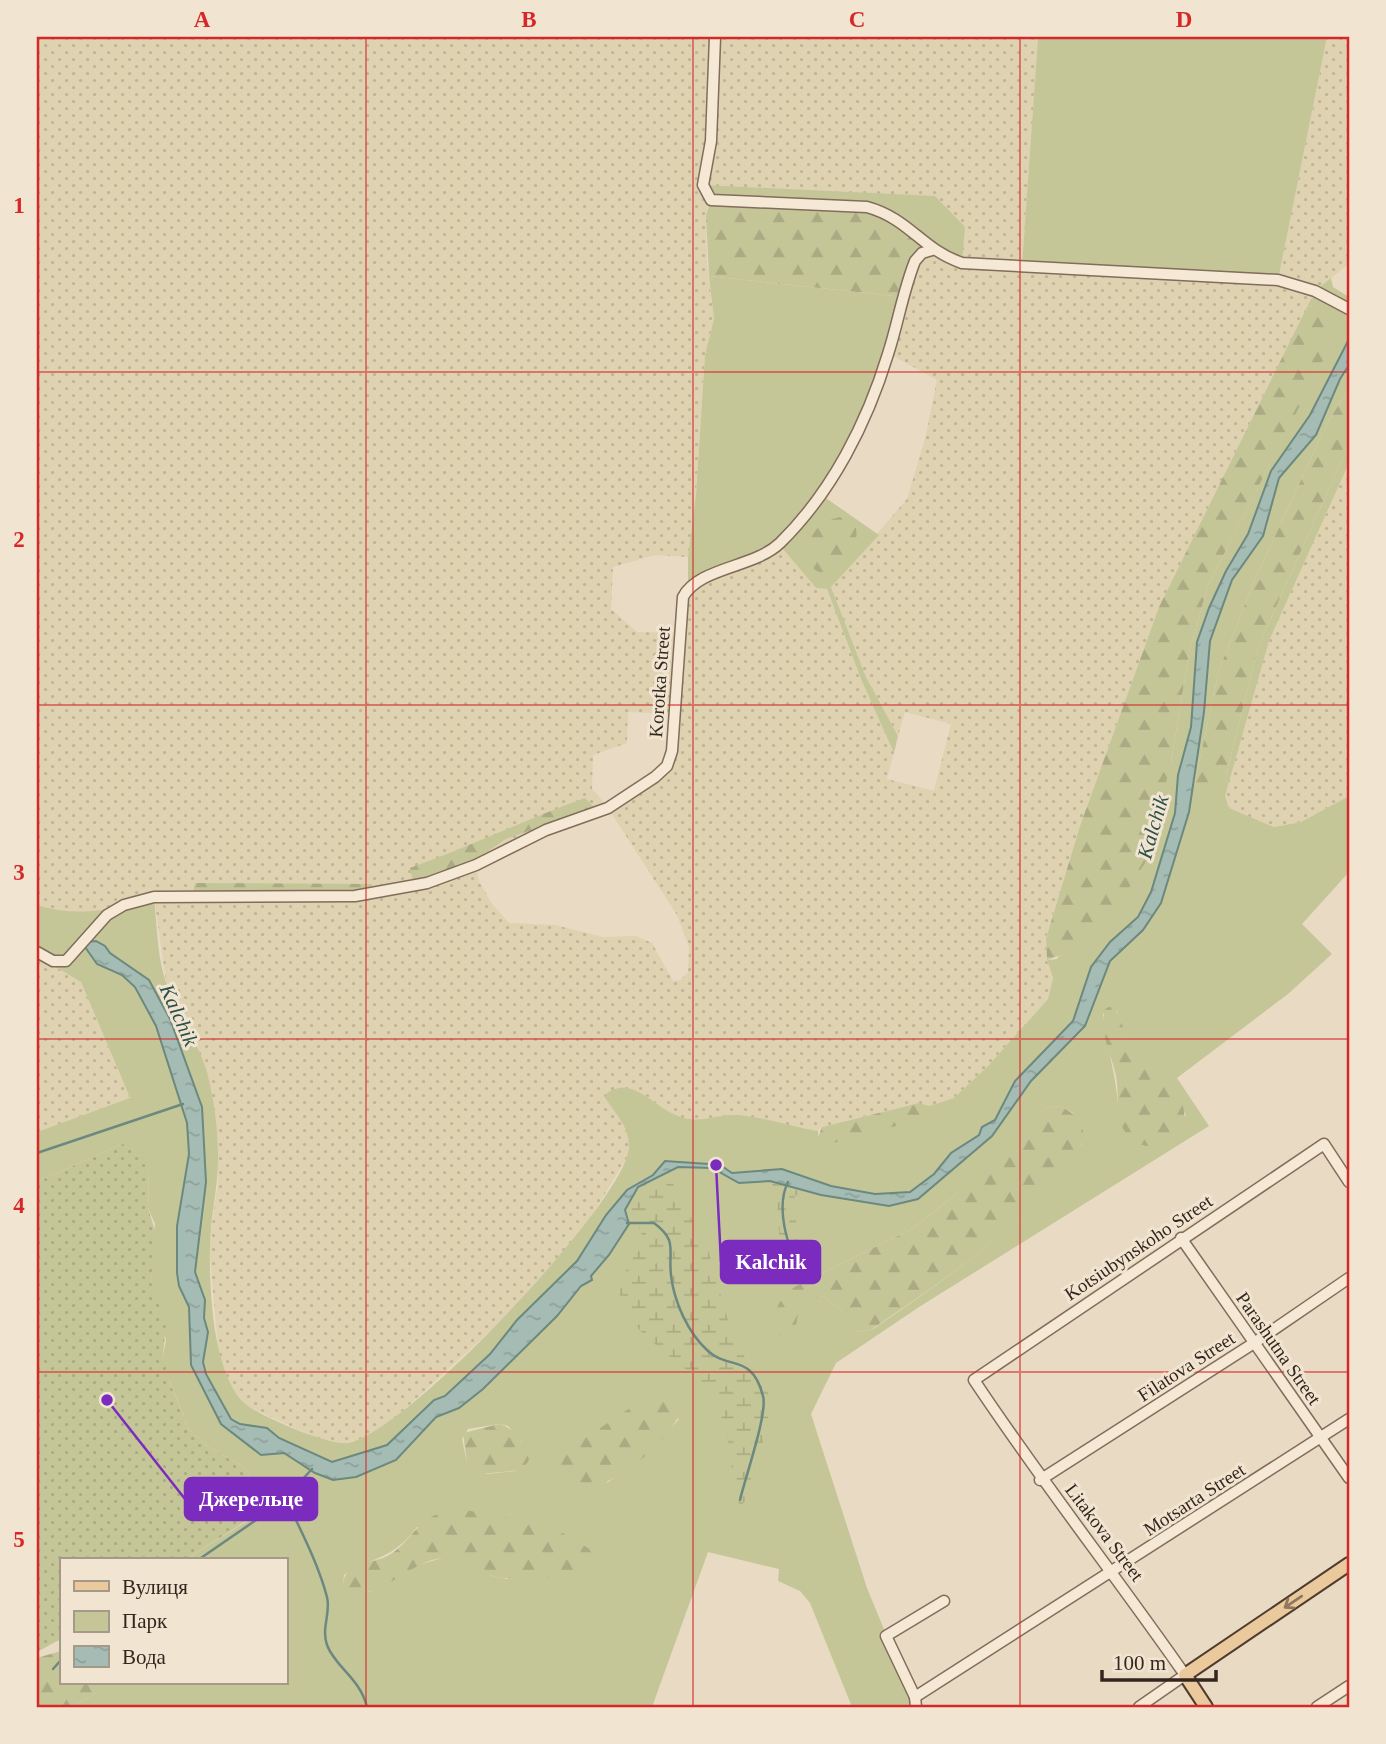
<svg xmlns="http://www.w3.org/2000/svg" width="1386" height="1744" font-family="'Times New Roman',serif">
	<defs>
		<pattern id="farmland-dots" width="8" height="8" patternUnits="userSpaceOnUse" patternTransform="scale(1.75)"><rect width="8" height="8" fill="#ded2b1"/><path d="M2 2h.1M6 6h.1" fill="none" stroke="#bfb498" stroke-width="1.8" stroke-linecap="round"/></pattern>
		<pattern id="forest-firs" width="22" height="20" patternUnits="userSpaceOnUse" patternTransform="scale(1.75)"><rect width="22" height="20" fill="#c5c698"/><path d="M5 1l3.5 6h-7zM16 11l3.5 6h-7z" fill="#aaaa83"/></pattern>
		<pattern id="wetland-marsh" width="20" height="14" patternUnits="userSpaceOnUse" patternTransform="scale(1.75)"><rect width="20" height="14" fill="#c5c698"/><path d="M1 5h8M5 5V1M11 12h8M15 12V8" fill="none" stroke="#aaaa83"/></pattern>
		<pattern id="garden-dots" width="8" height="8" patternUnits="userSpaceOnUse" patternTransform="scale(1.75)"><rect width="8" height="8" fill="#c5c698"/><path d="M2 2h.1M6 6h.1" fill="none" stroke="#aaaa83" stroke-width="1.8" stroke-linecap="round"/></pattern>
		<pattern id="water-ripples" width="26" height="14" patternUnits="userSpaceOnUse" patternTransform="scale(1.75)"><rect width="26" height="14" fill="#a4bcb3"/><path d="M2 4q2-2 4 0t4 0M15 11q2-2 4 0t4 0" fill="none" stroke="#8ea19a"/></pattern>
	</defs>
	<rect width="100%" height="100%" fill="#e9dac3"/>
	<!-- farmland -->
	<g fill="url(#farmland-dots)" fill-rule="evenodd">
		<path d="M37,37H1038L1022,266L1278,280L1327,37H1349V264L1315,291L1159,607L1080,826L1046,937L1047,960L1053,978L1048,999L989,1065L954,1098L929,1106L910,1105L822,1127L818,1131L732,1115L696,1122L675,1116L647,1097L622,1123L630,1139L628,1156L584,1228L513,1310L393,1420L367,1437L345,1443L321,1440L247,1406L230,1386L219,1358L209,1246L218,1181V1139L208,1075L166,982L154,897L115,910L59,913L37,905ZM711,200L965,227L915,261L888,353L937,380L925,439L907,499L831,587L866,677L898,736L905,712L951,724L934,791L887,779L894,753L861,679L827,589L816,588L779,543L688,588L680,633L637,632L611,609L613,567L655,555L688,557L696,495L705,355L714,319L707,263L706,215ZM628,712L675,714L667,766L608,807L592,789L593,755L627,743ZM608,808L677,915L689,947L688,973L680,980L673,981L652,943L636,936L603,937L555,925L509,923L492,904L479,881L476,865Z"/>
		<polygon points="1349,463 1349,796 1301,822 1273,827 1229,808 1224,796 1269,641"/>
		<polygon points="37,956 81,982 130,1099 37,1132"/>
	</g>
	<!-- green -->
	<g fill="#c5c698" fill-rule="evenodd">
		<polygon points="1038,37 1327,37 1278,280 1022,266"/>
		<polygon points="703,185 935,196 965,227 962,263 932,250 721,202"/>
		<polygon points="709,276 903,297 873,399 820,494 879,535 831,587 866,677 898,736 894,753 861,679 827,589 816,588 779,544 688,588 688,557 696,495 705,355 714,319"/>
		<path d="M1331,278L1333,287L1349,297V388L1328,422L1255,579L1219,670L1195,782L1203,797L1226,775L1258,647L1349,444V463L1269,641L1225,796L1229,808L1274,827L1301,822L1349,796V872L1302,924L1332,954L1288,994L1177,1078L1209,1126L919,1307L836,1363L811,1414L867,1588L916,1707H852L810,1603L800,1591L778,1581L779,1569L708,1552L652,1707H71L96,1693V1683H285V1560H185L265,1510L246,1468L207,1446L189,1429L165,1370L163,1356L166,1340L151,1281L155,1224L148,1208L149,1169L120,1145L37,1182V1132L130,1098L81,982L37,956V905C77,918 115,910 154,897C157,925 157,959 167,985C179,1016 200,1045 208,1076C214,1101 218,1129 218,1154C219,1185 210,1216 210,1248C209,1289 213,1380 248,1406C263,1417 327,1445 346,1443C402,1438 616,1210 628,1153C633,1132 617,1115 605,1098L606,1094C632,1074 655,1108 678,1116C698,1124 711,1116 731,1115C752,1114 795,1127 818,1131V1137L929,1112V1106L954,1098L989,1065L1048,999L1053,978L1047,960L1057,959L1171,763L1189,653L1208,585L1332,342L1331,324L1313,306L1307,307L1315,291ZM1117,1011C1121,1023 1124,1037 1130,1048C1149,1078 1171,1074 1186,1116L1118,1105C1116,1074 1106,1045 1103,1014ZM1059,1106L1073,1113L1082,1144C1028,1222 951,1276 873,1329L860,1332L850,1328L841,1310L823,1296L806,1301L797,1313L792,1288L910,1230L953,1197L1045,1109ZM639,1402L679,1419L658,1443L607,1483L623,1415ZM499,1424L508,1426L522,1442L516,1471L487,1474L467,1463L462,1439L468,1429ZM417,1527L584,1569L507,1579L492,1576L464,1560L446,1557L414,1566L369,1592L348,1591L343,1584L344,1575C376,1555 392,1560 417,1527Z"/>
	</g>
	<!-- forest -->
	<g fill="url(#forest-firs)">
		<polygon points="711,200 889,213 932,250 922,253 903,297 709,276 706,215"/>
		<path d="M1313,306C1329,312 1335,326 1332,343L1208,585L1189,653L1171,763L1145,863L1114,911L1069,952L1047,960L1046,938L1080,826L1159,607L1307,307Z"/>
		<polygon points="1349,388 1349,444 1258,647 1226,775 1214,794 1203,798 1195,782 1219,670 1255,579 1328,422"/>
		<path d="M840,517L856,528C858,541 854,548 846,558C809,604 785,528 840,517Z"/>
		<path d="M585,798L595,808L506,839L469,864L441,877L413,882L410,868C470,847 526,819 585,798Z"/>
		<polygon points="195,883 372,884 372,893 192,897"/>
		<path d="M1112,1006C1124,1017 1122,1037 1132,1050C1145,1067 1167,1076 1178,1095C1205,1141 1138,1168 1121,1124C1116,1109 1119,1092 1116,1076C1112,1055 1097,1029 1106,1008Z"/>
		<polygon points="919,1103 929,1106 929,1112 921,1119 830,1144 818,1137 822,1127"/>
		<path d="M1059,1106C1075,1113 1087,1123 1082,1142C1080,1152 1067,1165 1061,1173C1009,1236 940,1283 872,1329L860,1332L849,1328L841,1310L823,1296C803,1302 797,1308 796,1330L788,1336H781C768,1316 777,1303 792,1288L910,1230L953,1197L1024,1126L1045,1109Z"/>
		<path d="M661,1392H674L682,1407C674,1440 597,1507 563,1483C554,1476 553,1469 554,1459L639,1402Z"/>
		<path d="M499,1424C515,1428 525,1444 529,1460L522,1470L480,1474L467,1463L463,1433Z"/>
		<path d="M465,1510L547,1524L588,1548L593,1554C592,1560 591,1564 586,1568C572,1579 514,1581 496,1577C479,1572 466,1558 447,1558C411,1557 383,1601 348,1592L343,1584C346,1560 372,1565 389,1555C407,1545 415,1525 433,1516C444,1511 454,1511 465,1510Z"/>
		<polygon points="61,1651 61,1683 96,1683 96,1693 71,1707 37,1707 37,1658"/>
	</g>
	<!-- wetland -->
	<g fill="url(#wetland-marsh)">
		<path d="M666,1170L709,1253L734,1342L769,1391L772,1408L769,1430L758,1452L747,1499L741,1505L735,1500C731,1466 731,1426 711,1396C691,1363 622,1333 620,1294C619,1276 635,1255 644,1241L639,1227L626,1220C617,1195 650,1181 666,1170Z"/>
		<path d="M770,1181L806,1190L795,1196L793,1206L805,1271L804,1281L799,1284C769,1271 786,1201 770,1181Z"/>
	</g>
	<!-- garden -->
	<polygon fill="url(#garden-dots)" points="132,1143 144,1154 149,1169 148,1208 156,1234 151,1281 166,1323 163,1356 170,1383 189,1429 207,1446 246,1468 265,1509 185,1560 61,1560 61,1639 37,1652 37,1182 120,1145"/>
	<!-- water -->
	<polygon fill="url(#water-ripples)" stroke="#6c897f" stroke-width="2" points="1349,339 1349,365 1340,379 1316,435 1279,478 1263,536 1232,580 1210,641 1204,712 1189,812 1161,903 1143,930 1110,961 1085,1026 1031,1081 992,1136 918,1199 889,1206 821,1195 770,1181 739,1183 712,1168 678,1167 638,1187 625,1210 629,1224 609,1255 591,1276 592,1280 581,1286 557,1316 483,1389 459,1408 436,1417 396,1460 356,1477 333,1480 315,1473 284,1453 261,1455 221,1424 191,1365 189,1307 179,1286 177,1273 177,1226 189,1154 187,1123 156,1026 135,987 122,975 97,964 85,947 88,942 96,941 105,946 110,953 149,980 170,1019 202,1107 206,1182 195,1272 205,1300 204,1318 208,1332 203,1362 206,1374 231,1419 240,1424 267,1428 279,1438 332,1462 387,1445 434,1400 445,1396 490,1354 517,1320 577,1261 606,1215 627,1190 653,1175 665,1161 709,1164 713,1160 732,1173 782,1169 831,1186 875,1194 910,1192 934,1174 951,1153 979,1135 982,1127 995,1120 1015,1081 1073,1021 1091,967 1110,942 1138,917 1151,892 1175,813 1178,775 1191,727 1197,642 1209,608 1226,571 1248,534 1271,471 1310,415"/>
	<g fill="none" stroke-linecap="round" stroke-linejoin="round">
		<!-- stream -->
		<g stroke="#6c897f" stroke-width="2.5">
			<polyline points="37,1153 183,1104"/>
			<path d="M788,1182C774,1210 790,1249 800,1276"/>
			<path d="M627,1223H654C678,1241 668,1249 671,1275C674,1302 688,1333 708,1351C728,1370 752,1353 763,1396C768,1413 745,1478 740,1500"/>
			<polyline points="300,1482 312,1469"/>
			<path d="M285,1497C300,1529 318,1563 327,1597C331,1613 321,1628 327,1645C335,1667 360,1678 367,1707"/>
			<polyline points="281,1501 292,1490"/>
			<polyline points="198,1560 272,1509"/>
			<polyline points="53,1669 61,1660"/>
		</g>
		<!-- minor casing -->
		<g stroke="#826c5b" stroke-width="13">
			<g id="minor">
				<path d="M715,37L711,141L703,185L711,200L867,207C910,219 921,249 962,263L1278,280L1315,291L1349,309"/>
				<path d="M37,952L53,961H66L107,915L124,905L154,897L355,896L427,883L476,865L546,830L608,808L655,777L667,766L672,751L683,597C699,567 754,568 780,543C832,492 867,423 888,354C898,323 903,291 915,261L922,253L932,250"/>
				<polyline points="1181,1238 1349,1478"/>
				<polyline points="1040,1480 1254,1343 1349,1278"/>
				<polyline points="915,1697 1349,1419"/>
				<polyline points="916,1707 915,1697 886,1636 944,1601"/>
				<path d="M1139,1707L1185,1675C1116,1576 1041,1481 974,1380L1324,1144L1349,1182"/>
				<polyline points="1317,1707 1349,1686"/>
			</g>
		</g>
		<!-- major casing -->
		<g stroke="#503b2f" stroke-width="16">
			<polyline id="major" points="1206,1707 1185,1675 1349,1564"/>
		</g>
		<!-- minor -->
		<use href="#minor" stroke="#f5e8d5" stroke-width="10"/>
		<!-- major -->
		<use href="#major" stroke="#eaca9d" stroke-width="12"/>
	</g>
	<!-- one-way arrows -->
	<defs><path id="oneway-shaft" d="M-6 0H5M1.5-3L5.5 0L1.5 3" fill="none" stroke-width="1.6" stroke-linecap="round" stroke-linejoin="round" transform="scale(1.75)"/></defs>
	<use stroke="#8e785e" href="#oneway-shaft" transform="translate(1293 1602) rotate(146)"/>
	<!-- grid -->
	<path fill="none" stroke="#d62828" stroke-width="2" stroke-opacity="0.55" d="M366,37V1707M693,37V1707M1020,37V1707M37,372H1349M37,705H1349M37,1039H1349M37,1372H1349"/>
	<g text-anchor="middle" stroke-width="6" stroke-linejoin="round" paint-order="stroke">
		<!-- street labels -->
		<g font-size="19" fill="#33261e" stroke="#f1e5d1">
			<text transform="translate(659 682) rotate(-86)" y="7">Korotka Street</text>
			<text transform="translate(1138 1247) rotate(-34)" y="7">Kotsiubynskoho Street</text>
			<text transform="translate(1279 1348) rotate(55)" y="7">Parashutna Street</text>
			<text transform="translate(1186 1366) rotate(-33)" y="7">Filatova Street</text>
			<text transform="translate(1194 1499) rotate(-33)" y="7">Motsarta Street</text>
			<text transform="translate(1105 1532) rotate(53)" y="7">Litakova Street</text>
		</g>
		<!-- water labels -->
		<g font-size="21" font-style="italic" fill="#2f514b" stroke="#f1e5d1">
			<text transform="translate(1153 827) rotate(-74)" y="7">Kalchik</text>
			<text transform="translate(179 1015) rotate(66)" y="7">Kalchik</text>
		</g>
	</g>
	<!-- callouts -->
	<path fill="none" stroke="#7b2cbf" stroke-width="2.5" d="M716 1165L721 1262M107 1400L185 1499"/>
	<g fill="#7b2cbf" stroke="#f1e5d1" stroke-width="2.5">
		<circle cx="716" cy="1165" r="7"/>
		<circle cx="107" cy="1400" r="7"/>
	</g>
	<g fill="#7b2cbf" stroke="#7b2cbf" stroke-width="2.5">
		<rect x="721" y="1241" width="99" height="42" rx="7"/>
		<rect x="185" y="1478" width="132" height="42" rx="7"/>
	</g>
	<g font-size="21" text-anchor="middle" font-weight="bold" fill="#fff">
		<text x="771" y="1269">Kalchik</text>
		<text x="251" y="1506">Джерельце</text>
	</g>
	<!-- border -->
	<rect width="1386" height="1744" fill="none" stroke="#f1e5d1" stroke-width="77"/>
	<!-- legend -->
	<rect x="60" y="1558" width="228" height="126" fill="#f1e5d1" stroke="#a59989" stroke-width="2"/>
	<rect x="74" y="1581" width="35" height="10" fill="#eaca9d" stroke="#a59989" stroke-width="2"/>
	<text x="122" y="1594" font-size="21" fill="#33261e">Вулиця</text>
	<rect x="74" y="1611" width="35" height="21" fill="#c5c698" stroke="#a59989" stroke-width="2"/>
	<text x="122" y="1628" font-size="21" fill="#33261e">Парк</text>
	<rect x="74" y="1646" width="35" height="21" fill="url(#water-ripples)" stroke="#a59989" stroke-width="2"/>
	<text x="122" y="1664" font-size="21" fill="#33261e">Вода</text>
	<!-- scale -->
	<path d="M1102 1670v10h114v-10" fill="none" stroke="#33261e" stroke-width="3.5"/>
	<text x="1113" y="1670" font-size="21" fill="#33261e" stroke="#f1e5d1" stroke-width="5" paint-order="stroke">100 m</text>
	<rect x="38" y="38" width="1310" height="1668" fill="none" stroke="#d62828" stroke-width="2.5"/>
	<g font-size="23" text-anchor="middle" font-weight="bold" fill="#d62828">
		<text x="202" y="27">A</text>
		<text x="529" y="27">B</text>
		<text x="857" y="27">C</text>
		<text x="1184" y="27">D</text>
		<text x="19" y="213">1</text>
		<text x="19" y="547">2</text>
		<text x="19" y="880">3</text>
		<text x="19" y="1213">4</text>
		<text x="19" y="1547">5</text>
	</g>
</svg>
